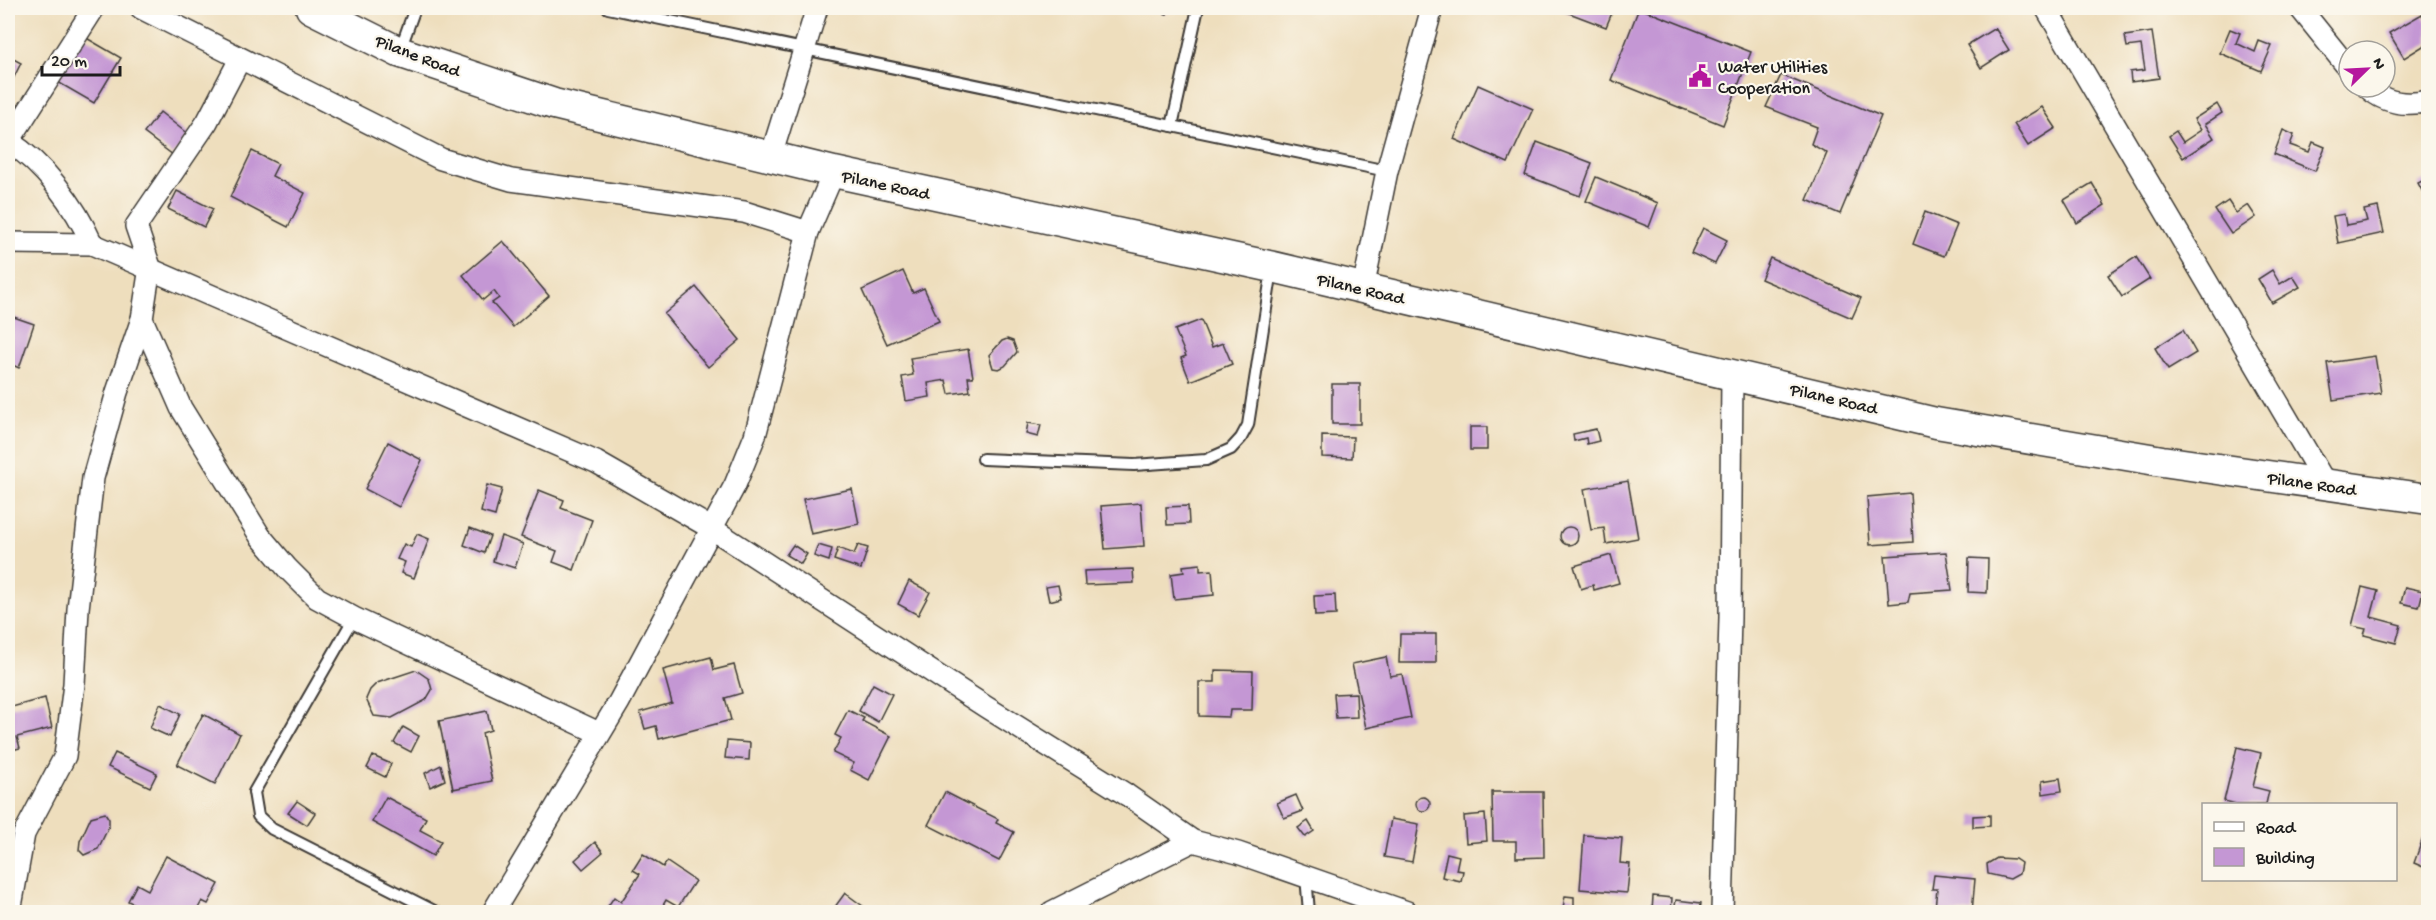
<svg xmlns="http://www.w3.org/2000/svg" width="2436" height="920" font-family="'Gochi Hand',sans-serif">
	<rect width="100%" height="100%" fill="#fbf7ec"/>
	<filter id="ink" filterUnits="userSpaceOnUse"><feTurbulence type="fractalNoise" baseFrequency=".0167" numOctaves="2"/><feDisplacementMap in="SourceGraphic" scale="12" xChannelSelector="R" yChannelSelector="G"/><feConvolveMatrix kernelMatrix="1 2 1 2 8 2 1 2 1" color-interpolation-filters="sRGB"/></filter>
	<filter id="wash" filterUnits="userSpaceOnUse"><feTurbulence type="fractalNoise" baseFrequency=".008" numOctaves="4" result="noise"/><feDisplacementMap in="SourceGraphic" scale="24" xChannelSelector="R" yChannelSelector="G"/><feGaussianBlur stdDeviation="1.35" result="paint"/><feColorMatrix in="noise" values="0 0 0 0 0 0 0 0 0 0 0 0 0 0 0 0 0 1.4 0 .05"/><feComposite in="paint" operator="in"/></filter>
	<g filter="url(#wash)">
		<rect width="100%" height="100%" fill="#eedebd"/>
		<g id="blocks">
			<!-- building -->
			<g fill="#c497d4">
				<polygon points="1146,8 1169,8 1167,14"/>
				<polygon points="1556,8 1614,8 1606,27"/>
				<polygon points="1639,8 1751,52 1723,125 1611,80"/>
				<polygon points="2422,14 2428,24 2428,43 2404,58 2389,33"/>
				<polygon points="1995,28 2009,50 1981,68 1967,45"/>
				<polygon points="2230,29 2240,33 2236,43 2255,52 2259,41 2272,46 2261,71 2220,53"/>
				<polygon points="2152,32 2159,78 2131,82 2130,72 2145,70 2141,45 2127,47 2125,36"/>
				<polygon points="83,36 121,58 94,103 56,81"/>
				<polygon points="8,56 21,63 8,89"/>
				<polygon points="1781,75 1881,116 1840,214 1807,200 1827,153 1811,144 1817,127 1766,107"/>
				<polygon points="1478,85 1533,109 1508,163 1454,139"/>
				<polygon points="2217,104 2222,113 2205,124 2214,138 2183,158 2169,136 2176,131 2183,142 2201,130 2194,119"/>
				<polygon points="2042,107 2056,128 2028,146 2014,124"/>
				<polygon points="160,112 189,135 173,155 144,133"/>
				<polygon points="2283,130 2294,135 2290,145 2309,152 2313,142 2325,147 2315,171 2274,154"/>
				<polygon points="1537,142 1592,163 1580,196 1525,175"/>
				<polygon points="252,151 278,164 272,176 305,193 288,227 230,197"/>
				<polygon points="1596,177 1658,203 1649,227 1586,201"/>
				<polygon points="2428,178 2428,202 2418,183"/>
				<polygon points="2092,183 2105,205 2077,223 2064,200"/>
				<polygon points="177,191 213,209 204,227 168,209"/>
				<polygon points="2228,201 2236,213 2248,205 2256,217 2231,234 2215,210"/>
				<polygon points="2378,207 2384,233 2338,243 2333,216 2344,214 2346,225 2367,221 2364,210"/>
				<polygon points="1925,212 1957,225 1944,256 1913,244"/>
				<polygon points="1703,228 1727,240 1715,264 1691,253"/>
				<polygon points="503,241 549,296 513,327 492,303 499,298 494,291 483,300 463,275"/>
				<polygon points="2136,257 2150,279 2122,297 2108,275"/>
				<polygon points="1770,258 1861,298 1852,318 1761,279"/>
				<polygon points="2272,270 2280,284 2293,276 2300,287 2272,303 2258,279"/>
				<polygon points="903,271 913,293 924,288 939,321 887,344 862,290"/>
				<polygon points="696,287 740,340 708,367 664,314"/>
				<polygon points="8,315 34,324 19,368 8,363"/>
				<polygon points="1201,320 1212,347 1223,343 1232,364 1190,381 1181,358 1186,356 1175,330"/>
				<polygon points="2183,330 2196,353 2168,370 2155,348"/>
				<polygon points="1007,339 1013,341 1017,352 1005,366 999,369 993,368 989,355 1002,341"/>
				<polygon points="968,349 973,377 968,377 970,391 949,394 946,380 928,383 930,397 906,401 902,377 913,375 910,358"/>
				<polygon points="2375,356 2381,393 2333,400 2327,363"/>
				<rect x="1332" y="384" width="28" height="40"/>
				<polygon points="1028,423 1041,425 1038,437 1026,434"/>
				<rect x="1470" y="427" width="17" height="23"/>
				<polygon points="1596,429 1599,441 1587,444 1586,438 1574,441 1573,434"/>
				<polygon points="1322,436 1353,437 1352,458 1322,457"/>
				<polygon points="388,442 422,460 399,507 365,489"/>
				<polygon points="1628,481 1638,538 1606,544 1604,528 1591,530 1584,489"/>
				<polygon points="487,485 502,489 495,516 481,512"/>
				<polygon points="852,489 859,524 811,534 803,499"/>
				<polygon points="539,490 564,500 561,508 592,520 574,570 553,562 557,551 521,537"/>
				<polygon points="1910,493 1913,542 1870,545 1867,497"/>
				<polygon points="1141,503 1144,546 1105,549 1101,506"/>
				<polygon points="1188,506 1189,524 1167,525 1166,507"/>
				<circle cx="1569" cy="536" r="9"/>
				<polygon points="470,528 490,536 484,553 464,545"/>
				<polygon points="417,534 429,539 414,578 401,573 405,562 397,559 404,544 411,547"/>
				<polygon points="501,536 523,544 515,568 493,561"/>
				<polygon points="793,545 807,554 801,564 786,555"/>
				<polygon points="818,545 832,549 829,561 814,556"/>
				<polygon points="858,545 868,548 861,569 834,560 838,548 854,554"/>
				<polygon points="1946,552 1952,590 1910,593 1908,602 1889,604 1885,556"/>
				<polygon points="1611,555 1619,583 1594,590 1593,585 1581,589 1574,566"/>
				<polygon points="1969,558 1988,559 1987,593 1968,592"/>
				<polygon points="1200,564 1200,571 1212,570 1214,595 1174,599 1171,574 1184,572 1183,566"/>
				<polygon points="1133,569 1134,583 1085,585 1084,571"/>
				<polygon points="909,581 930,592 918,615 898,604"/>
				<polygon points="1058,585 1061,598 1049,601 1046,587"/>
				<polygon points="2362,587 2378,591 2371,617 2401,625 2396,643 2364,635 2366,629 2352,626"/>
				<polygon points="2405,587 2423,591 2419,607 2401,603"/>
				<polygon points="1335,595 1336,615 1315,616 1314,596"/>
				<polygon points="1400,634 1436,634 1436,663 1399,663"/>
				<polygon points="711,657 714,670 734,665 742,693 725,698 731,720 659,739 656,726 645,729 640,712 672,703 663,670"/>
				<polygon points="1386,657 1390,676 1402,674 1411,718 1366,728 1352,664"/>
				<polygon points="416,670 429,679 432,690 426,700 392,718 374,716 366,699 370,690 377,683"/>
				<polygon points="1215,670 1253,671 1252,710 1230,710 1229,717 1199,716 1199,682 1215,682"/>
				<polygon points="873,684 892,694 878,722 859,711"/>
				<polygon points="1356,693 1357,717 1336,718 1334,694"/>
				<polygon points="45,698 52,728 17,737 20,748 8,751 8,708"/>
				<polygon points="160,704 180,714 170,737 150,728"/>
				<polygon points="848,710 864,718 862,721 891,736 869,780 850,770 854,763 833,753 841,738 835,735"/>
				<polygon points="487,711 491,730 482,733 492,781 453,789 439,721"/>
				<polygon points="203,714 240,734 215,784 177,765"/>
				<polygon points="403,727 419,736 411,752 394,743"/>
				<polygon points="727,741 750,743 749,760 725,758"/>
				<polygon points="2237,747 2261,753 2253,787 2269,791 2266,804 2237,804 2224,801"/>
				<polygon points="115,753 157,773 150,787 108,767"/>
				<polygon points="373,756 391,764 385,777 367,768"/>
				<polygon points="441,765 445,780 430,787 425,773"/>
				<polygon points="2060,778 2062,791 2043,794 2042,781"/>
				<polygon points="945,792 998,819 996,823 1014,832 999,861 928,825"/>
				<polygon points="1492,792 1543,792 1544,857 1516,858 1516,841 1493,841"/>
				<polygon points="1296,795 1303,811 1284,818 1277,803"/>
				<circle cx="1423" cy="804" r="7"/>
				<polygon points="386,797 426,818 420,830 441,841 433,856 372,822"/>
				<polygon points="297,801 315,813 307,825 288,813"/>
				<polygon points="105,813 109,819 109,826 98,849 84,855 79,850 80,841 91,817"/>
				<polygon points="1485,814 1487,841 1466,843 1464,816"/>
				<polygon points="1990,815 1990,826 1973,827 1973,816"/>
				<polygon points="1391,819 1419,824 1412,862 1384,857"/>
				<polygon points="1308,821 1314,831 1305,837 1298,828"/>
				<polygon points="1584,835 1622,838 1620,863 1630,864 1627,893 1580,889"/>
				<polygon points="2424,835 2428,837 2428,869 2414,863"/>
				<polygon points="595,842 603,852 583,869 575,860"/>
				<polygon points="1447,853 1459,856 1456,870 1463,871 1461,881 1442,877"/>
				<polygon points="643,854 663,867 667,862 695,881 678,907 666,900 659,912 617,912 608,906 614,897 621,902 640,874 633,870"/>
				<polygon points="166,856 219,884 208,904 202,901 196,912 150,912 128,901 137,884 148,890"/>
				<polygon points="1997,858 2015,859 2021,863 2019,874 2010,879 1988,874 1987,864"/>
				<polygon points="1934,875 1975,879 1972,912 1940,912 1940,909 1935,908 1937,889 1932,889"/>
				<polygon points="845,893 871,912 825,912 828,908 832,911"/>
				<polygon points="1565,896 1574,897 1574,909 1563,908"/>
				<polygon points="1653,896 1672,898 1671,912 1652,912"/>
				<polygon points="1676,900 1701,903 1700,912 1674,912"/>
			</g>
		</g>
	</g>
	<g filter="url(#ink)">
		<use href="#blocks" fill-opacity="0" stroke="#3c3934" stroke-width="1.5"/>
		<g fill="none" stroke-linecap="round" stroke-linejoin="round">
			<!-- lane casing -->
			<g stroke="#3c3934" stroke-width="14">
				<g id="lane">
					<polyline points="608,8 1387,171"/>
					<polyline points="400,50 415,8"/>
					<polyline points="1172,126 1198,8"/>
					<polyline points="983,459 1134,465 1206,460 1231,449 1241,438 1248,425 1272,270"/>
					<polyline points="354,618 254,792 258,816 272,829 436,912"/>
					<polyline points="1306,876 1309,912"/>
				</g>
			</g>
			<!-- street casing -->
			<g stroke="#3c3934" stroke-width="24">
				<g id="street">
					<polyline points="141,8 441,159 511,180 744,212 808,232"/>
					<polyline points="2046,8 2327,486"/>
					<polyline points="2300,8 2349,69"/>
					<polyline points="240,59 207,122 136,226 150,267 142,319 181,408 260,536 287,568 317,598 354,618 599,733"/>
					<path d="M2367,87C2384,103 2406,106 2428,101"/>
					<path d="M8,141C44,164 75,205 92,244"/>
					<polyline points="9,141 94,8"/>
					<polyline points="771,156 817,8"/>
					<polyline points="8,243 92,244 596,462 711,528 986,707 1127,795 1193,841 1238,853 1407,912"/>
					<polyline points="1363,289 1387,171 1432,8"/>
					<polyline points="10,912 24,834 65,756 74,684 78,609 93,478 117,392 142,319"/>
					<polyline points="493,912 619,702 735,485 755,436 808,232 834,172"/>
					<polyline points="1052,912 1193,841"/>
					<polyline points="1722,912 1730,618 1732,374"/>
				</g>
			</g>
			<!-- secondary casing -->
			<g stroke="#3c3934" stroke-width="33">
				<polyline id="secondary" points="311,8 399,52 554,104 834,172 1273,267 1936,423 2162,461 2428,499"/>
			</g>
			<!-- lane -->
			<use href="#lane" stroke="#fff" stroke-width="10"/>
			<!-- street -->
			<use href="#street" stroke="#fff" stroke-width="21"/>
			<!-- secondary -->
			<use href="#secondary" stroke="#fff" stroke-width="30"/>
		</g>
	</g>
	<!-- icons -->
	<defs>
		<g id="civic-bare" transform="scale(1.8)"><path d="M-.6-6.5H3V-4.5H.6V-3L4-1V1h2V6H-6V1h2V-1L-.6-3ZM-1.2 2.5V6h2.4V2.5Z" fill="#b5179e" stroke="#fbf7ec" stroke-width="2.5" paint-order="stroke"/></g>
	</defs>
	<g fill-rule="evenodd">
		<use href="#civic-bare" x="1700" y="76"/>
	</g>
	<g text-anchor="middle" stroke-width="4.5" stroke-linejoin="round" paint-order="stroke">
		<!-- street labels -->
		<g font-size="18" fill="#1c1c1c" stroke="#fbf7ec">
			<text transform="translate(418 55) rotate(21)" y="6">Pilane Road</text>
			<text transform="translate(886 184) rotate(12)" y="6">Pilane Road</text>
			<text transform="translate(1361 288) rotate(13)" y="6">Pilane Road</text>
			<text transform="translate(1834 398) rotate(13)" y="6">Pilane Road</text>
			<text transform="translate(2312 483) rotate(8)" y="6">Pilane Road</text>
		</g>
		<!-- poi labels -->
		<g font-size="18" fill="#1c1c1c" stroke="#fbf7ec" text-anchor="start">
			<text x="1718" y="72">Water Utilities<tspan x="1718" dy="21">Cooperation</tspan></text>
		</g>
	</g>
	<!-- margin -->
	<rect width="2436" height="920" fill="none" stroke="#fbf7ec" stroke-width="30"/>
	<!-- legend -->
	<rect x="2202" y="803" width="195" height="78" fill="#fbf7ec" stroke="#a29f99" stroke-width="1.5"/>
	<rect x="2214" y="822" width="30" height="9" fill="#ffffff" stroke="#a29f99" stroke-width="1.5"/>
	<text x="2256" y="833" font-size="18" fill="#1c1c1c">Road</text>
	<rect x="2214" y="848" width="30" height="18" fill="#c497d4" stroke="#a29f99" stroke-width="1.5"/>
	<text x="2256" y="863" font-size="18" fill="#1c1c1c">Building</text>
	<!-- north arrow -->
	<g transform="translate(2367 69) rotate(66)"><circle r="28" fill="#fbf7ec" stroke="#a29f99" stroke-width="1.5"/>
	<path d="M0-4.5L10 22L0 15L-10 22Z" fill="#b5179e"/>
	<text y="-9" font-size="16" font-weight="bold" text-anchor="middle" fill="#1c1c1c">N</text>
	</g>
	<!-- scale -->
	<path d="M42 66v9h78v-9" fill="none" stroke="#1c1c1c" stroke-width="3"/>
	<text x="51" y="66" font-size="18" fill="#1c1c1c" stroke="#fbf7ec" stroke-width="4.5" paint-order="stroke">20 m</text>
</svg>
